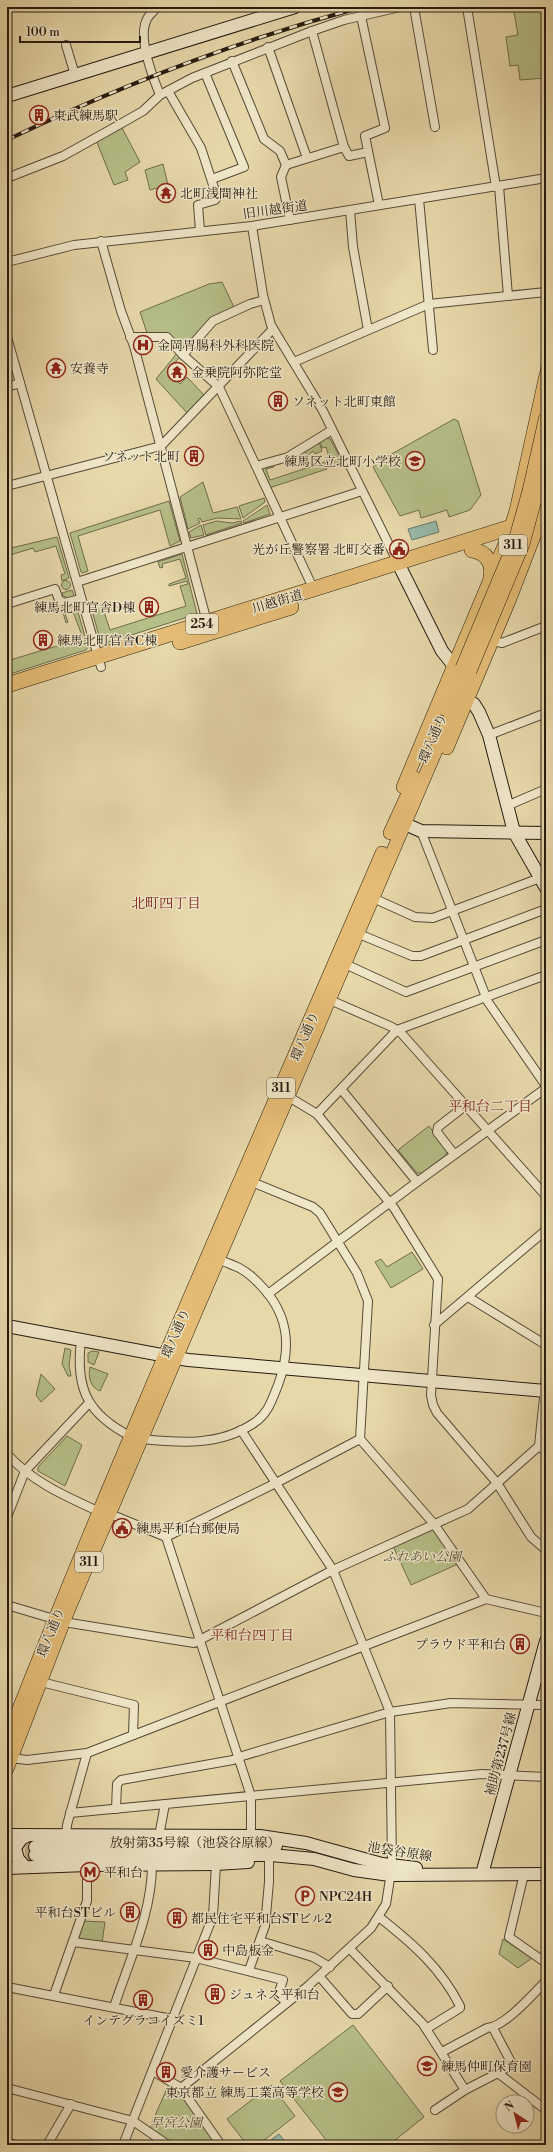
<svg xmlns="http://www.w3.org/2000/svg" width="553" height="2152" font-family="'Libre Bodoni','Noto Serif JP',serif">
	<rect width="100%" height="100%" fill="#e7d8aa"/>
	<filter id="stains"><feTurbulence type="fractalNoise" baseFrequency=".005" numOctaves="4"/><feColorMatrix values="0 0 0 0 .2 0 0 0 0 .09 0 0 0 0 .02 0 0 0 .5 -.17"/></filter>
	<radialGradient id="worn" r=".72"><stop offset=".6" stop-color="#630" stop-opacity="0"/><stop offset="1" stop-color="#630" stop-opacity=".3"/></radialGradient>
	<!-- green -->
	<g fill="#b6bf88" stroke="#6e6d4c">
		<polygon points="513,7 546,7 546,78 520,80 518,65 510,66 506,37 518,35"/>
		<polygon points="121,126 140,162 125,172 128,180 114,185 96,140"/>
		<polygon points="163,164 168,185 150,190 145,170"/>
		<polygon points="222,282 234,307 211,319 185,347 181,348 170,335 147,333 140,312 209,284"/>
		<polygon points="178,352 181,356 167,371 180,384 187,377 204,395 188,414 156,379"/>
		<polygon points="454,419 458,421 481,495 470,510 449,517 447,510 421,518 419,510 400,516 373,467 381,460"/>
		<polygon points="326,438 330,439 342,461 341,464 332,467 326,447 322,448 320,441"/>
		<polygon points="319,442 322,451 315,454 313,451 307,456 305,451"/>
		<polygon points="325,462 327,469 269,488 261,470 263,465 273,464 274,467 266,469 270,480"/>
		<polygon points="203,482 213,513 237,507 241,519 217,518 202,522 200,518 198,519 200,523 188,529 180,497"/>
		<polygon points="264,498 265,502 243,518 239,506"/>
		<polygon points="169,501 180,541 170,546 160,510 78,536 88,571 82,573 81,572 70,533"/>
		<polygon points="267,505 270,514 244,523 243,521"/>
		<polygon points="217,521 232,523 241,521 242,523 206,535 203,525"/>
		<polygon points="201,525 204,535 191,538 189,532"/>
		<polygon points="57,537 69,578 62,581 61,575 65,574 56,546 35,552 33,548 7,556 7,549"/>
		<polygon points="182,554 197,614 103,644 101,643 91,607 115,601 117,608 106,612 105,615 110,630 186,606 180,586 188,584 187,581 169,586 169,584 186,578 180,559 162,564 163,567 160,568 158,562"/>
		<circle cx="66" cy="585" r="4.5"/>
		<polygon points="72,590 74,596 68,598 62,595 62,593"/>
		<polygon points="76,605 88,647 86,650 7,675 7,661 83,638 73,612 65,614 68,622 66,623 62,609"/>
		<polygon points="429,1126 447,1151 446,1155 422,1173 417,1173 398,1150"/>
		<polygon points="412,1252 423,1269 391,1288 375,1262 381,1259 387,1267"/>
		<polygon points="65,1348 71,1350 69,1365 71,1376 68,1376 62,1364"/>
		<polygon points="92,1351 99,1352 94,1365 88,1362 88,1353"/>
		<path d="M90,1367L108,1374L100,1391C90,1387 88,1377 90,1367Z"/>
		<polygon points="41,1374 55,1389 41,1402 36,1395"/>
		<polygon points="67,1436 82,1445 65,1486 38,1471 38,1467"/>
		<polygon points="430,1529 434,1530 458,1564 411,1585 393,1546"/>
		<polygon points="82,1921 105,1922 102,1943 77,1941"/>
		<polygon points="503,1939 532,1958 518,1968 499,1954"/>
		<polygon points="353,2025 424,2117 389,2145 330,2145 280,2081"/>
		<polygon points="169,2084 179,2090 219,2145 174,2145 149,2129"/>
		<polygon points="271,2085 295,2116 258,2145 247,2145 227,2119"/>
	</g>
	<!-- water -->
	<g fill="#97baa9" stroke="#6a7a6c">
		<polygon points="436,521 439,532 412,540 408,529"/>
		<polygon points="279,2134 288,2145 264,2145"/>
	</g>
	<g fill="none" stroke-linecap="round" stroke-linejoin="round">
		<!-- secondary-tunnel -->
		<g stroke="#c0b28b" stroke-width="12" stroke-dasharray="12 6" stroke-linecap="butt">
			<polyline points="7,1847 35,1847"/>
			<polyline points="7,1855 35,1855"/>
		</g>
		<!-- street casing -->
		<g stroke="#564a36" stroke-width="10">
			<g id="street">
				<path d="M157,7C154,11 149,15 147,19C137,37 153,78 160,95"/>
				<polyline points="414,7 435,127"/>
				<polyline points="467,7 496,187"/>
				<polyline points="361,16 385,128 365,136 379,205"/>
				<polyline points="66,45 75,75"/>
				<polyline points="268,47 307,158"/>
				<polyline points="232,61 264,139 280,151 286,165 281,177 290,220"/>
				<polyline points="205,73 244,167 212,179"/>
				<polyline points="168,91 201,148 217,197 215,200 198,205 200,230"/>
				<polyline points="344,147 349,156 368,152"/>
				<polyline points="286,165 344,147 312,31"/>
				<polyline points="7,178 63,156 115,127 143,111 160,95 192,78 312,31 344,20 400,7"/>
				<polyline points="499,186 508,296"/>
				<polyline points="419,199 433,350"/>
				<polyline points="350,210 353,247 368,330"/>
				<polyline points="252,226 263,295 271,325 323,411 398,563"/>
				<polyline points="101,241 121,311 134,346 207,622"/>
				<polyline points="7,262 74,245 252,226 546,178"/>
				<polyline points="7,337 101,667"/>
				<polyline points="130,337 167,337 183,355 219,387 314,590"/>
				<polyline points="183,355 213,321 250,304 264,300"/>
				<polyline points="294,362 429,304 546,292"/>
				<polyline points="544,379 546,363"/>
				<polyline points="7,387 20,383"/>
				<polyline points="256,466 288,457 332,430"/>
				<polyline points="7,486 161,446 273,329"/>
				<polyline points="77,582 362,491"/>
				<polyline points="7,604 55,589 59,600 64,603 81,599"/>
				<polyline points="493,641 502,643 546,626"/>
				<polyline points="489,735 546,713"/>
				<polyline points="509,805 546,789"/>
				<polyline points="421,831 488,1002 546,1086"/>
				<polyline points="373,898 415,917 433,918 540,878"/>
				<polyline points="359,934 412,956 421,956 546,909"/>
				<polyline points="345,964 406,992 546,940"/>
				<polyline points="330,1000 392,1027 402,1034 546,1196"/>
				<polyline points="341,1089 417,1182"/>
				<polyline points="289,1097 317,1114 394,1208 438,1279 431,1395 433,1405 437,1413 497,1483 531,1537 546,1550"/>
				<polyline points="317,1114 397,1030 546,975"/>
				<polyline points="454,1154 437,1132 438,1127 465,1106"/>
				<polyline points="268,1294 417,1182 546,1088"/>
				<polyline points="468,1297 546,1345"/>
				<polyline points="434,1325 546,1230"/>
				<path d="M81,1341C75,1389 88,1415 132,1437"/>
				<path d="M142,1439C181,1443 220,1446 254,1423C268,1414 272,1400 278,1385C291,1350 290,1318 264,1289C257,1281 250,1274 241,1269C234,1265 226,1263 219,1259"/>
				<polyline points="360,1439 434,1524 486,1599"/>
				<polyline points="539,1446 546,1452"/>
				<path d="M7,1454C32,1482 67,1497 100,1512"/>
				<polyline points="110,1514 166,1537 276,1483 360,1439 368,1301 357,1273 320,1213 313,1207 252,1182"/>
				<polyline points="7,1517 25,1471 89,1403"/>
				<polyline points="166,1537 251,1796 251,1836"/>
				<polyline points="7,1605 64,1622 194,1643 333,1570 468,1509 539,1446 546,1378"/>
				<polyline points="41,1682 134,1705 133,1735"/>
				<polyline points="11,1758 27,1760 87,1753 486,1599 546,1613"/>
				<polyline points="116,1809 117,1784 121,1780 233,1760 239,1757 390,1712 451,1703 546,1705"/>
				<polyline points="70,1813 482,1774 546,1777"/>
				<polyline points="66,1836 67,1825 87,1753"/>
				<polyline points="159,1836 165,1804"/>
				<polyline points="524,1874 509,1937 546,1963"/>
				<path d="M379,1917C412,1943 441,1968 460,2006V2008L426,2029"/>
				<polyline points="260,1941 313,1957 330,1967"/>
				<polyline points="73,1942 196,1958 283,1980 278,1995 287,2002"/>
				<polyline points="350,1949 423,2024 465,2090"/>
				<polyline points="249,1970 265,1926 269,1882 269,1855"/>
				<polyline points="319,1976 352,2014 358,2014 388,1986"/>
				<polyline points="7,1987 172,2019"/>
				<polyline points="54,1995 87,1901 87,1865"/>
				<path d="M114,2007C129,1961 152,1913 152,1865"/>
				<path d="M442,2052L487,2028C505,2027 533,1994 546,1981"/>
				<polyline points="153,2071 181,2088 221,2145"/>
				<polyline points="498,2073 546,2110"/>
				<polyline points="7,2088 133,2121 168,2145"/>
				<polyline points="181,2088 308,1986 371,1928 386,1904 392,1866 390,1712 333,1570 241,1430"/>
				<polyline points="435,2110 465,2090 498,2073 512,2064 493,2028"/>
				<polyline points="7,2142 15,2145"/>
				<polyline points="47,2145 71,2104"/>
				<polyline points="123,2145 213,1916 216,1864"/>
			</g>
		</g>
		<!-- secondary casing -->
		<g stroke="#261b10" stroke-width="14">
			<g id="secondary">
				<polyline points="7,96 295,7"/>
				<polyline points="398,563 442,651 454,666"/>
				<polyline points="468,702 474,704 479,712 489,735 514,832 546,888"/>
				<polyline points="396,820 421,831 546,833"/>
				<polyline points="7,1326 188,1360 546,1391"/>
				<polyline points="7,1835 260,1836 306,1843 382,1864 416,1868"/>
				<polyline points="35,1847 276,1846"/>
				<polyline points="35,1855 271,1855 314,1859 354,1870 390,1875 546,1874"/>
				<polyline points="25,1867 18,1859 15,1848 21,1839 28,1835"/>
				<polyline points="7,1868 87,1865 216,1864 248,1862"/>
				<polyline points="482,1874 546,1641"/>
			</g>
		</g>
		<!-- primary casing -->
		<g stroke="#261b10" stroke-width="14">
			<g id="primary">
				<polyline points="444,709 462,668"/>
				<polyline points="447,748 509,601 536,531 546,493"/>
				<polyline points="403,787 507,539 516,511 546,375"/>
				<polyline points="390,833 415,778"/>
				<path d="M7,1739C124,1441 255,1148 382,853"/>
				<polyline points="7,1769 67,1613 470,671"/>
			</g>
		</g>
		<!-- highway casing -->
		<g stroke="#261b10" stroke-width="16">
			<g id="highway">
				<polyline points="515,537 546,527"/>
				<path d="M472,550C486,552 494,563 491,577"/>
				<polyline points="180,642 291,607"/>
				<polyline points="7,685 546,516"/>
			</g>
		</g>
		<!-- street -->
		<use href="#street" stroke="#efe6c8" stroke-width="8"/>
		<!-- secondary -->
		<use href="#secondary" stroke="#efe6c8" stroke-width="12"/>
		<!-- primary -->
		<use href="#primary" stroke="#e4bc75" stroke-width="13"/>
		<!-- highway -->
		<use href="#highway" stroke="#e4bc75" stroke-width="15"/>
		<!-- rail casing -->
		<g stroke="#261b10" stroke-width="4">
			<path id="rail" d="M7,140C121,85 239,40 362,7"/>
		</g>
		<!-- rail -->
		<use href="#rail" stroke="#efe6c8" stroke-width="2.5" stroke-dasharray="8" stroke-linecap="butt"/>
		<!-- primary-bridge casing -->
		<g stroke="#261b10" stroke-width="14" stroke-linecap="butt">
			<g id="primary-bridge">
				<polyline points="462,668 514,544 529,491 546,416"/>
				<polyline points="470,671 523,544 546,459"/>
			</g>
		</g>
		<!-- primary-bridge -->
		<use href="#primary-bridge" stroke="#e4bc75" stroke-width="13"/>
	</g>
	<!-- icons -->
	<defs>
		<g id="building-ring" transform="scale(1)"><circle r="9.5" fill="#efe6c8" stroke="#8f2418" stroke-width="1.5"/><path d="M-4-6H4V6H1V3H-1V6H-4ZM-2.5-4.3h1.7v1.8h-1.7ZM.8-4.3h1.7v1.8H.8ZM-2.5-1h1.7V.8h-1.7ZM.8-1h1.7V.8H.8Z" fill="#8f2418"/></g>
		<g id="temple-ring" transform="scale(1)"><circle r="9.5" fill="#efe6c8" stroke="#8f2418" stroke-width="1.5"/><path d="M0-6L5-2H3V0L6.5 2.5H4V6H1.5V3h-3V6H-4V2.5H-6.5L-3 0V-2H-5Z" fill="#8f2418"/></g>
		<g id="hospital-ring" transform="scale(1)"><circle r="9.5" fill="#efe6c8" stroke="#8f2418" stroke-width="1.5"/><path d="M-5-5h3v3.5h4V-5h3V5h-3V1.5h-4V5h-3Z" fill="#8f2418"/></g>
		<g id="school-ring" transform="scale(1)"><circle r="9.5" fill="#efe6c8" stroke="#8f2418" stroke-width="1.5"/><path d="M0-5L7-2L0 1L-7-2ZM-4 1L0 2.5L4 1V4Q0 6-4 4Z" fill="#8f2418"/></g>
		<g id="civic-ring" transform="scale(1)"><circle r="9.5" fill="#efe6c8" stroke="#8f2418" stroke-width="1.5"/><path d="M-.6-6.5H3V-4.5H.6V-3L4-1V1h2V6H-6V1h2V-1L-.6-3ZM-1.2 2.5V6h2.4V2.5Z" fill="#8f2418"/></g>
		<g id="metro-ring" transform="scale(1)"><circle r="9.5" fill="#efe6c8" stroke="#8f2418" stroke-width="1.5"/><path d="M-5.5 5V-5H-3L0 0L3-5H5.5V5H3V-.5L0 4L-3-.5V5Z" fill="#8f2418"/></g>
		<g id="parking-ring" transform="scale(1)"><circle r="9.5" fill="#efe6c8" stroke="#8f2418" stroke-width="1.5"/><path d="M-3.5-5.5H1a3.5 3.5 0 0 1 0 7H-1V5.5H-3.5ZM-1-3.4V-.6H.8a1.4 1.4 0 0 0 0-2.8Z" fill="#8f2418"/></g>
	</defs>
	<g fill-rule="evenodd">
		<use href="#building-ring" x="39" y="115"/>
		<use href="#temple-ring" x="166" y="193"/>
		<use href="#hospital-ring" x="143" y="345"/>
		<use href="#temple-ring" x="56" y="368"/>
		<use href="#temple-ring" x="177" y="372"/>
		<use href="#building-ring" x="278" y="401"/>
		<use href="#building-ring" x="194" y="456"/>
		<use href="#school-ring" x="415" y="461"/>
		<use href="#civic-ring" x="399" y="549"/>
		<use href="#building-ring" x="149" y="607"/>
		<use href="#building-ring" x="43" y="640"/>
		<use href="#civic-ring" x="122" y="1528"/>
		<use href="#building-ring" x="520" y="1644"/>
		<use href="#metro-ring" x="90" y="1872"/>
		<use href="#parking-ring" x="305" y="1896"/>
		<use href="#building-ring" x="130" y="1912"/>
		<use href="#building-ring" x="177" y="1918"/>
		<use href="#building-ring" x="208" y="1950"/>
		<use href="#building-ring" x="215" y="1994"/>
		<use href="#building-ring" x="143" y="2000"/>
		<use href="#school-ring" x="427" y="2066"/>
		<use href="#building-ring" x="166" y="2072"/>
		<use href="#school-ring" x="338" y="2092"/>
	</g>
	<g text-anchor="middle" stroke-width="3" stroke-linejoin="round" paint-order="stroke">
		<!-- shield labels -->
		<g fill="#efe6c8" stroke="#625847" stroke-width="1">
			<rect x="499" y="535" width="28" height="20" rx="3"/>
			<rect x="186" y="614" width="32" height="20" rx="3"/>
			<rect x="267" y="1078" width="28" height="20" rx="3"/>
			<rect x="75" y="1552" width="28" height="20" rx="3"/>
		</g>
		<g font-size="12" font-weight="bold" fill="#261b10">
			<text x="513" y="549">311</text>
			<text x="202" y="628">254</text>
			<text x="281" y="1092">311</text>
			<text x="89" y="1566">311</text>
		</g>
		<!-- poi labels -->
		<g font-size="13" fill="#261b10" stroke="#efe6c8" text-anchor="start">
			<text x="53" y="120">東武練馬駅</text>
			<text x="180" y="198">北町浅間神社</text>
			<text x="157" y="350">金岡胃腸科外科医院</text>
			<text x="70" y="373">安養寺</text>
			<text x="191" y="377">金乗院阿弥陀堂</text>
			<text x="292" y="406">ソネット北町東館</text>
			<text x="180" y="461" text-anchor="end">ソネット北町</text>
			<text x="401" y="466" text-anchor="end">練馬区立北町小学校</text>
			<text x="385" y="554" text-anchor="end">光が丘警察署 北町交番</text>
			<text x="135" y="612" text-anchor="end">練馬北町官舎D棟</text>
			<text x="57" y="645">練馬北町官舎C棟</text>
			<text x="136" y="1533">練馬平和台郵便局</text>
			<text x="506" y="1649" text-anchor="end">プラウド平和台</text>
			<text x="104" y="1877">平和台</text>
			<text x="319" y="1901">NPC24H</text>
			<text x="116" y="1917" text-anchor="end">平和台STビル</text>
			<text x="191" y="1923">都民住宅平和台STビル2</text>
			<text x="222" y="1955">中島板金</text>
			<text x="229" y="1999">ジュネス平和台</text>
			<text x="143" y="2025" text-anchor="middle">インテグラコイズミ1</text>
			<text x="441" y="2071">練馬仲町保育園</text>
			<text x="180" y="2077">愛介護サービス</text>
			<text x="324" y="2097" text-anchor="end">東京都立 練馬工業高等学校</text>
		</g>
		<!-- street labels -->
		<g font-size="13" fill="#261b10" stroke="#efe6c8">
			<text transform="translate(275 209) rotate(-8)" y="5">旧川越街道</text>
			<text transform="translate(277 601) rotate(-17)" y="5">川越街道</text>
			<text transform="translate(432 738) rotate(-67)" y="5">環八通り</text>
			<text transform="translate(304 1036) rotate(-67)" y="5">環八通り</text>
			<text transform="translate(175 1333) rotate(-67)" y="5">環八通り</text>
			<text transform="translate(50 1632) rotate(-68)" y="5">環八通り</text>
			<text transform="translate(500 1754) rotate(-75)" y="5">補助第237号線</text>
			<text x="195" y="1847">放射第35号線（池袋谷原線）</text>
			<text transform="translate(400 1851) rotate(9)" y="5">池袋谷原線</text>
		</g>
		<!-- park labels -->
		<g font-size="13" font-style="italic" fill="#514c34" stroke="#efe6c8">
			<text x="422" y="1561">ふれあい公園</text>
			<text x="176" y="2127">早宮公園</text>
		</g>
		<!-- neighbourhood labels -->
		<g font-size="14" fill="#7a1f14" stroke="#efe6c8">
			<text x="166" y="908">北町四丁目</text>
			<text x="490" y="1111">平和台二丁目</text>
			<text x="252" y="1640">平和台四丁目</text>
		</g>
	</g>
	<!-- margin -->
	<rect width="553" height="2152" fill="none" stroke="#e7d8aa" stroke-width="24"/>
	<rect x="8" y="8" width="537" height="2136" fill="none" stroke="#261b10" stroke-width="2"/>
	<rect x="12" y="12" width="529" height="2128" fill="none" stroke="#261b10"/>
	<!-- north arrow -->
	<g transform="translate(515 2114) rotate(324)"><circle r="19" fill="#efe6c8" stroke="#9f957e"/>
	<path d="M0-3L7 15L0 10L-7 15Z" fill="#8f2418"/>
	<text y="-6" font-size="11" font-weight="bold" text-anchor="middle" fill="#261b10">N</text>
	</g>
	<!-- scale -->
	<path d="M20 36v6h120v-6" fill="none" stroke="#261b10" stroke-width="2"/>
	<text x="26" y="36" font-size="12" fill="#261b10" stroke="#efe6c8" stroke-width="3" paint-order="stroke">100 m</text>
	<rect width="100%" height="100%" filter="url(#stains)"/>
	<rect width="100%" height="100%" fill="url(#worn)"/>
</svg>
